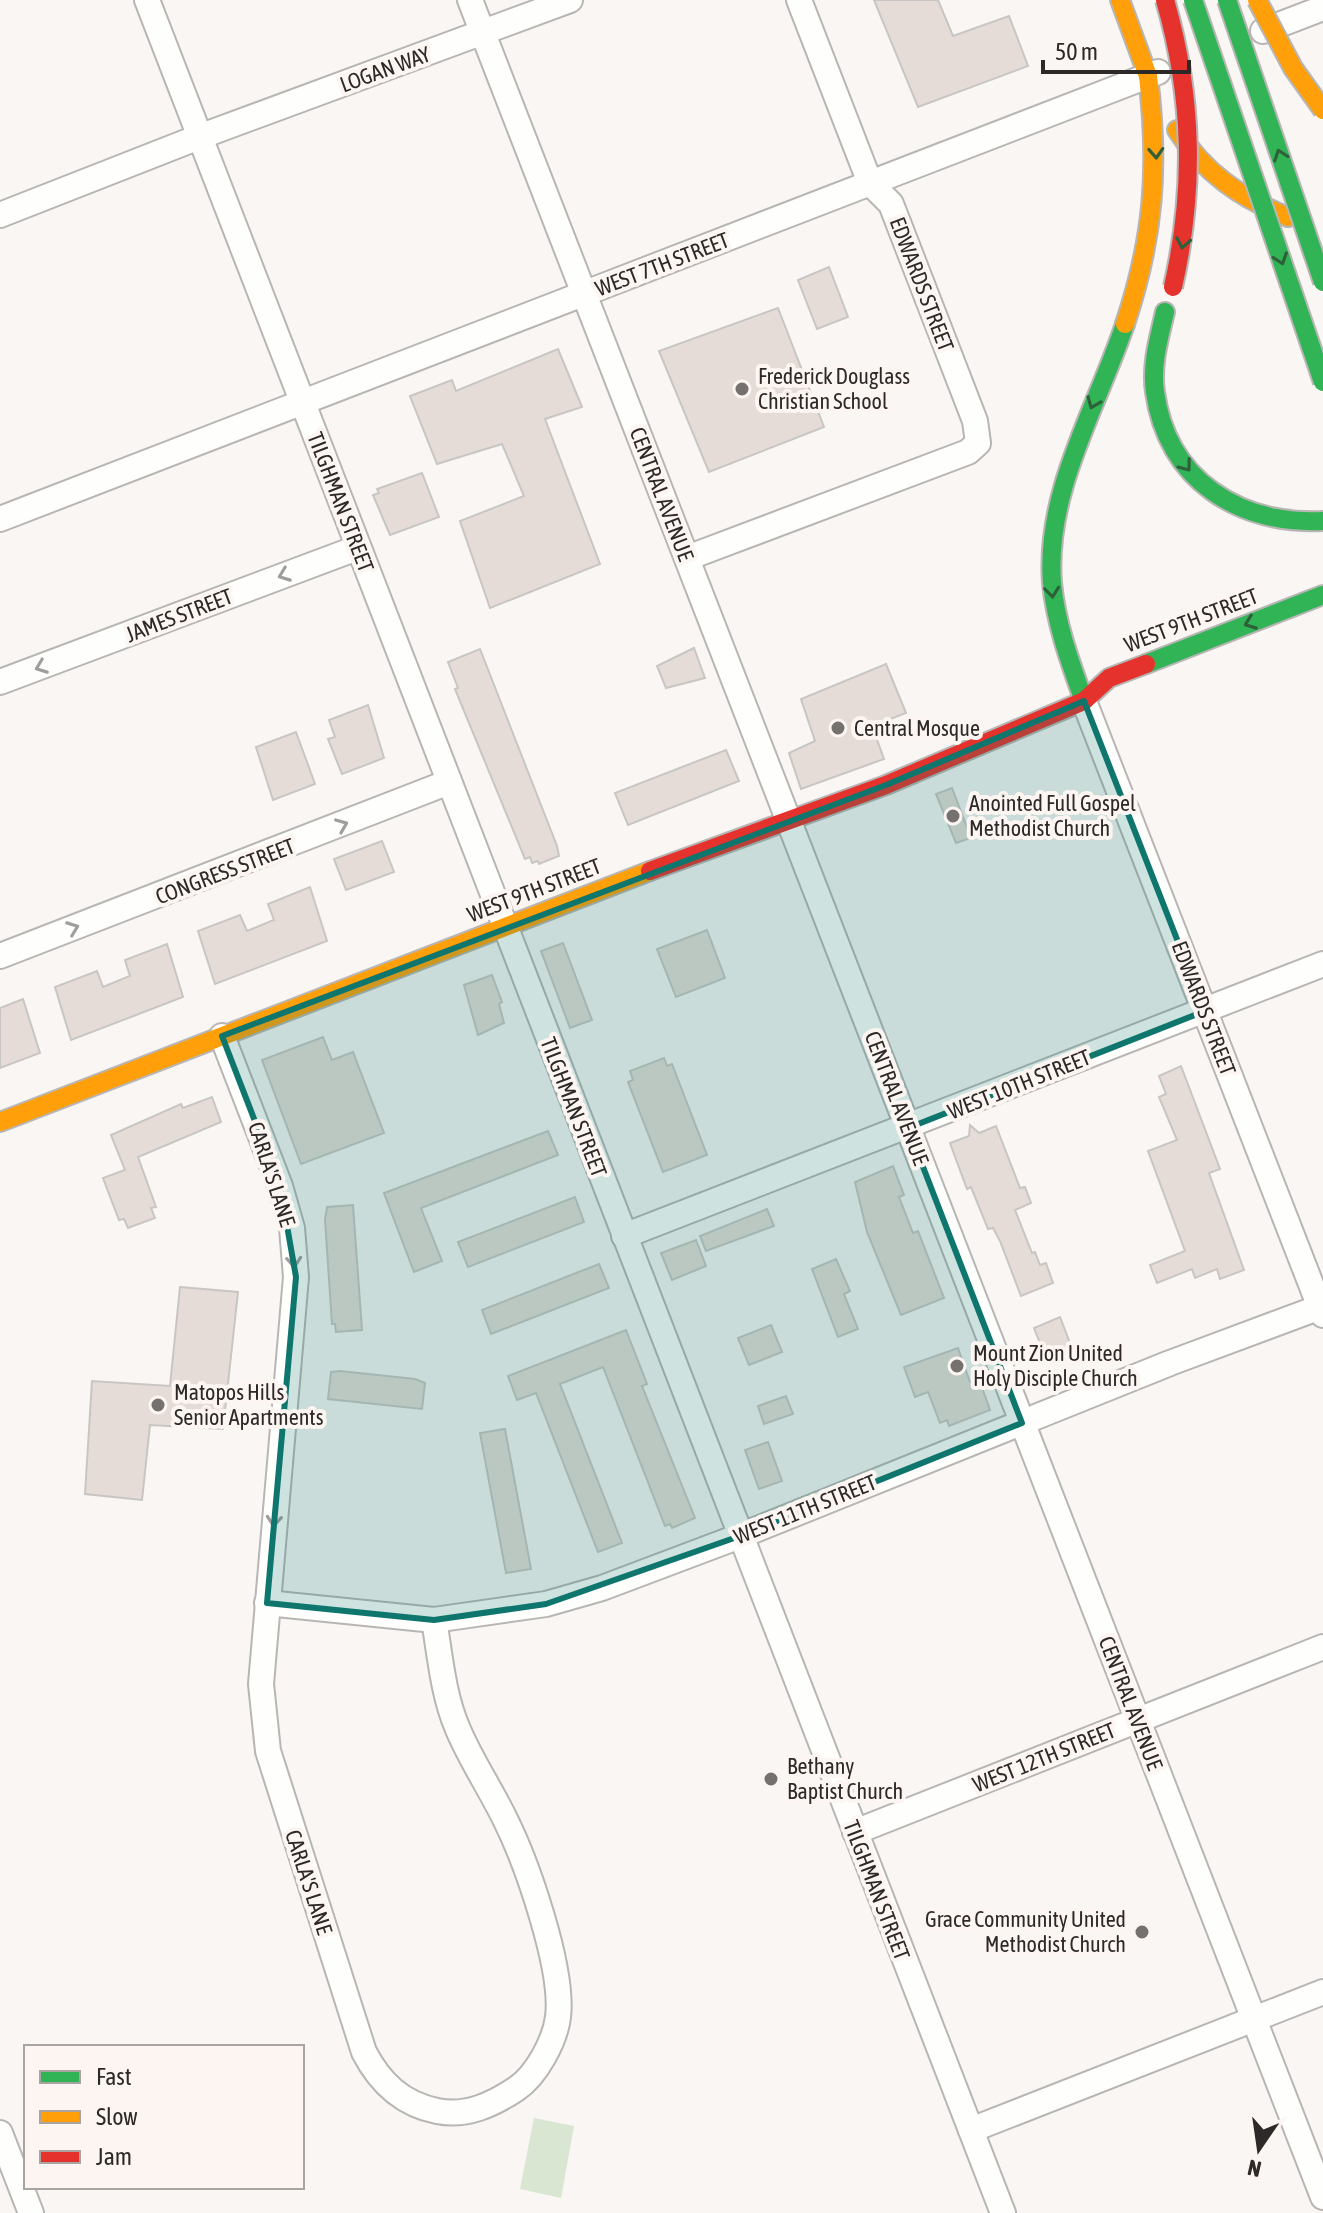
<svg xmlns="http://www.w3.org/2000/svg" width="1323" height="2213" font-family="'Asap Condensed',sans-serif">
	<rect width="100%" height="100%" fill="#f9f6f4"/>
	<!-- green -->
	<polygon fill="#d8e6d2" points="534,2118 574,2126 561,2198 520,2189"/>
	<!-- building -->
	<g fill="#e6dcd7" stroke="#c8c6c4" stroke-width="2">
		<polygon points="874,0 938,0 953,36 1009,16 1028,66 918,107"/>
		<polygon points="829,267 848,317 817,329 798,280"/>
		<polygon points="778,308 824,427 709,472 659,351"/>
		<polygon points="558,349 582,407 545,419 600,564 490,608 460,521 524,496 502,444 437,464 410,396 452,380 456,391"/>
		<polygon points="422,473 439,517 390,535 373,495 379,493 377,489"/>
		<polygon points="694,648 705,678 666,688 657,666"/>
		<polygon points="480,649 557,846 559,856 539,864 538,861 532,863 530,857 525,859 455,689 458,688 448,662"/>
		<polygon points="886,664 906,713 872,726 884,759 801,789 789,753 815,741 801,699"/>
		<polygon points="368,705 384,758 342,774 328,739 335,737 329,720"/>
		<polygon points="296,732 315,784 273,800 256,747"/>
		<polygon points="726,750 739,781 628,825 615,793"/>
		<polygon points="952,788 971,838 956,843 936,794"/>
		<polygon points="382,841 394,872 346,890 334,859"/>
		<polygon points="310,887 327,941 215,984 198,931 240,915 247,931 274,920 268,904"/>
		<polygon points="707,930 725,978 676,997 657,949"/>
		<polygon points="563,943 592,1020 570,1028 541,951"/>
		<polygon points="167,944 183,997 71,1040 55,987 97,971 103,987 130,976 125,960"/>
		<polygon points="492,975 502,1002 499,1004 504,1023 478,1035 464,985"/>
		<polygon points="23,999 40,1053 0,1068 0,1008"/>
		<polygon points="323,1037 332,1060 353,1052 384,1133 301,1164 262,1060"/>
		<polygon points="664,1058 667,1066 672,1064 707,1155 663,1172 628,1082 633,1080 630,1071"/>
		<polygon points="1181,1066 1220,1169 1209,1173 1244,1270 1220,1279 1217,1269 1195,1278 1192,1269 1157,1283 1150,1265 1185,1251 1148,1151 1177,1140 1159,1097 1166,1094 1159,1076"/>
		<polygon points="212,1097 221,1122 138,1157 156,1207 151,1208 155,1218 128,1228 124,1219 119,1220 103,1178 125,1170 111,1135 181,1104 183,1108"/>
		<polygon points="970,1125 979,1133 996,1126 1020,1188 1025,1187 1031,1203 1015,1210 1032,1253 1035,1252 1040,1265 1046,1263 1053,1283 1021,1296 1000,1241 993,1228 988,1229 971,1187 967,1189 950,1143 969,1136"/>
		<polygon points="548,1131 558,1155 421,1208 442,1261 414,1272 384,1193"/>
		<polygon points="893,1166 904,1195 899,1197 913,1233 918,1231 944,1298 901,1315 867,1232 855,1182"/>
		<polygon points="575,1197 584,1222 468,1267 458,1242"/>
		<polygon points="353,1205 362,1330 336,1332 335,1324 332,1324 325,1220 327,1207"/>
		<polygon points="767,1209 774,1226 706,1251 700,1236"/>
		<polygon points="696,1240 706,1266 672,1280 661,1253"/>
		<polygon points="836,1259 850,1291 844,1294 858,1329 838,1337 812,1269"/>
		<polygon points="599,1264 609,1288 491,1334 482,1310"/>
		<polygon points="180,1287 238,1292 223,1429 150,1425 142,1500 85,1494 92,1381 170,1386"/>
		<polygon points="1060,1317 1073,1351 1047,1361 1034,1328"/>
		<polygon points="771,1325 782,1352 749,1365 738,1338"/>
		<polygon points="626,1330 647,1384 642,1386 695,1518 672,1528 670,1524 665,1526 603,1367 560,1384 622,1543 598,1552 536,1393 517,1400 508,1376"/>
		<polygon points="958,1348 970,1382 979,1379 990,1410 949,1426 947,1420 940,1423 928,1392 915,1397 904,1367"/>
		<polygon points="340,1371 415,1379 425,1383 422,1409 328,1399 331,1372"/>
		<polygon points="786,1396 793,1414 764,1424 758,1406"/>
		<polygon points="505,1429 531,1569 506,1573 480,1433"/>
		<polygon points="768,1442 782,1481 759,1489 745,1450"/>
	</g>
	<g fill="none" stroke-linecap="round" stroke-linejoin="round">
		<!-- street casing -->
		<g stroke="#b8b6b4" stroke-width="28">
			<g id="street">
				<polyline points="147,0 1003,2213"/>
				<polyline points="470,0 1323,2197"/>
				<polyline points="1263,31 1323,8"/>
				<polyline points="0,215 199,137 570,0"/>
				<polyline points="0,519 1158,72"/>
				<polyline points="687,558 968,452 978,443 975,421 891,204 870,183 799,0"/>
				<polyline points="0,682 357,548"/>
				<polyline points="1084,701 1323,1315"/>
				<polyline points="0,956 449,782"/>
				<path d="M222,1036L280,1186L292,1228L296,1277L261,1684L268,1751L364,2052C380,2083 402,2104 437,2111C466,2117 492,2105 516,2089C536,2076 555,2041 558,2017C564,1969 527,1863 505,1819C490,1788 470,1759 457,1727C443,1694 440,1655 434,1620"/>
				<polyline points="624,1236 1323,964"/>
				<polyline points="267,1603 434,1620 546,1604 602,1588 740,1536 1170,1363 1323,1306"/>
				<polyline points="855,1832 1323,1647"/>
				<polyline points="971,2130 1323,1992"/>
				<polyline points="0,2133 31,2213"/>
			</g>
		</g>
		<!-- fast casing -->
		<g stroke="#b8b6b4" stroke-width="22">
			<g id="fast">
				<path d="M1165,312C1159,338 1151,365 1155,392C1167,480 1239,525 1323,521"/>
				<polyline points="1146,664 1323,595"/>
				<path d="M1084,701C1070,662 1056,624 1052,583C1045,491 1097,408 1125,324"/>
			</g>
		</g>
		<!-- slow casing -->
		<g stroke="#b8b6b4" stroke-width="22">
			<g id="slow">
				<polyline points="1120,0 1148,76"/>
				<path d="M1177,130C1204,173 1241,198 1288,217"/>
				<path d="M1125,324C1154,237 1159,167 1148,76"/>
				<polyline points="0,1122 650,871"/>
			</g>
		</g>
		<!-- jam casing -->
		<g stroke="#b8b6b4" stroke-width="22">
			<polyline id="jam" points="650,871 886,785 1084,701 1109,678 1146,664"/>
		</g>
		<!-- street -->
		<use href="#street" stroke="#fefefd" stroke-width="24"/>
		<!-- fast -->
		<use href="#fast" stroke="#30b455" stroke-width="18"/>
		<!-- slow -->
		<use href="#slow" stroke="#ff9f0a" stroke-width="18"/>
		<!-- jam -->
		<use href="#jam" stroke="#e5322d" stroke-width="18"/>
		<!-- fast-bridge casing -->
		<g stroke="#b8b6b4" stroke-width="22" stroke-linecap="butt">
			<g id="fast-bridge">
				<polyline points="1193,0 1323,382"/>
				<polyline points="1227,0 1323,282"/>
			</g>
		</g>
		<!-- slow-bridge casing -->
		<g stroke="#b8b6b4" stroke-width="22" stroke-linecap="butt">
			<polyline id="slow-bridge" points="1257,0 1293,68 1323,110"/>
		</g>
		<!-- jam-bridge casing -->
		<g stroke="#b8b6b4" stroke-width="22" stroke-linecap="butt">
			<path id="jam-bridge" d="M1165,0C1193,97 1195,189 1173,287"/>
		</g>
		<!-- fast-bridge -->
		<use href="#fast-bridge" stroke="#30b455" stroke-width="18"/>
		<!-- slow-bridge -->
		<use href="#slow-bridge" stroke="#ff9f0a" stroke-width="18"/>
		<!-- jam-bridge -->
		<use href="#jam-bridge" stroke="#e5322d" stroke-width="18"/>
	</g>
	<!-- one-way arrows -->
	<defs><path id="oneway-chevron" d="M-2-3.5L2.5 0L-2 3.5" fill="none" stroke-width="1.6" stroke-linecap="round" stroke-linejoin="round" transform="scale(2)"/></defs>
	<g stroke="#2e613a">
		<use href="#oneway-chevron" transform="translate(1156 153) rotate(87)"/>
		<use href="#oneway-chevron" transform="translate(1280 155) rotate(-109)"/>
		<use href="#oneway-chevron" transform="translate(1183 243) rotate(100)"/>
		<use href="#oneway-chevron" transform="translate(1281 259) rotate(71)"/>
		<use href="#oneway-chevron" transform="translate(1093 403) rotate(112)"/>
		<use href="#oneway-chevron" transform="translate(1186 466) rotate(53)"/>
		<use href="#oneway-chevron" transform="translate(1052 592) rotate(84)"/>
		<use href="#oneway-chevron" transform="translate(1250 623) rotate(159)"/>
	</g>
	<g stroke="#a09e9d">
		<use href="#oneway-chevron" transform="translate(284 575) rotate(159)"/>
		<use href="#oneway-chevron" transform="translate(41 667) rotate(159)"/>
		<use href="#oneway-chevron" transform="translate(342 825) rotate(-22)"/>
		<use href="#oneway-chevron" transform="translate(73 928) rotate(-21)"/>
		<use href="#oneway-chevron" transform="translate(294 1262) rotate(85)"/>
		<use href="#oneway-chevron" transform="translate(274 1521) rotate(95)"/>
	</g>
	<!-- marked area -->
	<path fill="#0f766e" fill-opacity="0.2" stroke="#0f766e" stroke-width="6" stroke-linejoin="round" d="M1084,701L1205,1011L908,1128L1022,1423L740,1536L546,1604L434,1620L267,1603L296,1277L280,1186L222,1036L886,785Z"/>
	<!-- markers -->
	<g fill="#74716f" stroke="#fcf5f1" stroke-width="3">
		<circle cx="742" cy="389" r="8"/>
		<circle cx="838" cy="728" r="8"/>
		<circle cx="953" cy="816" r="8"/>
		<circle cx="957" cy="1366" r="8"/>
		<circle cx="158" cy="1405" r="8"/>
		<circle cx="771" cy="1779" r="8"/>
		<circle cx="1142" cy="1932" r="8"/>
	</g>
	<g text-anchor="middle" stroke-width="8" stroke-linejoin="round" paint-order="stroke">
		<!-- street labels -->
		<g font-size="22" fill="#2c2928" stroke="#fcf5f1">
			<text transform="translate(385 69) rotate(-20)" y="8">LOGAN WAY</text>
			<text transform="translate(662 264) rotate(-21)" y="8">WEST 7TH STREET</text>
			<text transform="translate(922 284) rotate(69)" y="8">EDWARDS STREET</text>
			<text transform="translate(662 494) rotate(69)" y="8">CENTRAL AVENUE</text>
			<text transform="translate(341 502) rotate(69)" y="8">TILGHMAN STREET</text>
			<text transform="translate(179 615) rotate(-21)" y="8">JAMES STREET</text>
			<text transform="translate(1191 620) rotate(-21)" y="8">WEST 9TH STREET</text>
			<text transform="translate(225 871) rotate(-21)" y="8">CONGRESS STREET</text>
			<text transform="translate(534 890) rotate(-21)" y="8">WEST 9TH STREET</text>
			<text transform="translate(1204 1008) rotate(69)" y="8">EDWARDS STREET</text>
			<text transform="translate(1019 1084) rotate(-22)" y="8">WEST 10TH STREET</text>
			<text transform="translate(897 1098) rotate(69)" y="8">CENTRAL AVENUE</text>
			<text transform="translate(574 1107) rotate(69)" y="8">TILGHMAN STREET</text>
			<text transform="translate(272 1174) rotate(72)" y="8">CARLA'S LANE</text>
			<text transform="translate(805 1509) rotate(-22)" y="8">WEST 11TH STREET</text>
			<text transform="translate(1131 1703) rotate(69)" y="8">CENTRAL AVENUE</text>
			<text transform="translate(1044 1757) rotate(-22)" y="8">WEST 12TH STREET</text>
			<text transform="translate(309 1882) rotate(72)" y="8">CARLA'S LANE</text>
			<text transform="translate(877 1890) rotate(69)" y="8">TILGHMAN STREET</text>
		</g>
		<!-- poi labels -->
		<g font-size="22" fill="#2c2928" stroke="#fcf5f1" text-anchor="start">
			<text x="758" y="384">Frederick Douglass<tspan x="758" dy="25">Christian School</tspan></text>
			<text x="854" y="736">Central Mosque</text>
			<text x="969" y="811">Anointed Full Gospel<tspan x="969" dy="25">Methodist Church</tspan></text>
			<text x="973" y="1361">Mount Zion United<tspan x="973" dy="25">Holy Disciple Church</tspan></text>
			<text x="174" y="1400">Matopos Hills<tspan x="174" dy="25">Senior Apartments</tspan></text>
			<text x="787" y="1774">Bethany<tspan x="787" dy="25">Baptist Church</tspan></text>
			<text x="1126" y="1927" text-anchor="end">Grace Community United<tspan x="1126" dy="25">Methodist Church</tspan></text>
		</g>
	</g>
	<!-- legend -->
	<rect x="24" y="2045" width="280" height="144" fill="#fcf5f1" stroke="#a9a3a1" stroke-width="2"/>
	<rect x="40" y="2071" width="40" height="12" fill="#30b455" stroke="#a9a3a1" stroke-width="2"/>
	<text x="96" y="2085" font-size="24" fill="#2c2928">Fast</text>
	<rect x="40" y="2111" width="40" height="12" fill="#ff9f0a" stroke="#a9a3a1" stroke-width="2"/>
	<text x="96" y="2125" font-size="24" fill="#2c2928">Slow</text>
	<rect x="40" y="2151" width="40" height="12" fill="#e5322d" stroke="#a9a3a1" stroke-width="2"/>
	<text x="96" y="2165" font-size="24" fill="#2c2928">Jam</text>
	<!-- north arrow -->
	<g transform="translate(1259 2149) rotate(193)" stroke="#fcf5f1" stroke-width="6" paint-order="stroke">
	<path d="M0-6L14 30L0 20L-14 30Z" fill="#2c2928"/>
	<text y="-12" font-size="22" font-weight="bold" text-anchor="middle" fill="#2c2928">N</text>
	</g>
	<!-- scale -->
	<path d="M1043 60v12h146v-12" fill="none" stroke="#2c2928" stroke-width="4"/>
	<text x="1055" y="60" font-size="24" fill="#2c2928" stroke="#fcf5f1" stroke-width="6" paint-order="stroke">50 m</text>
</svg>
